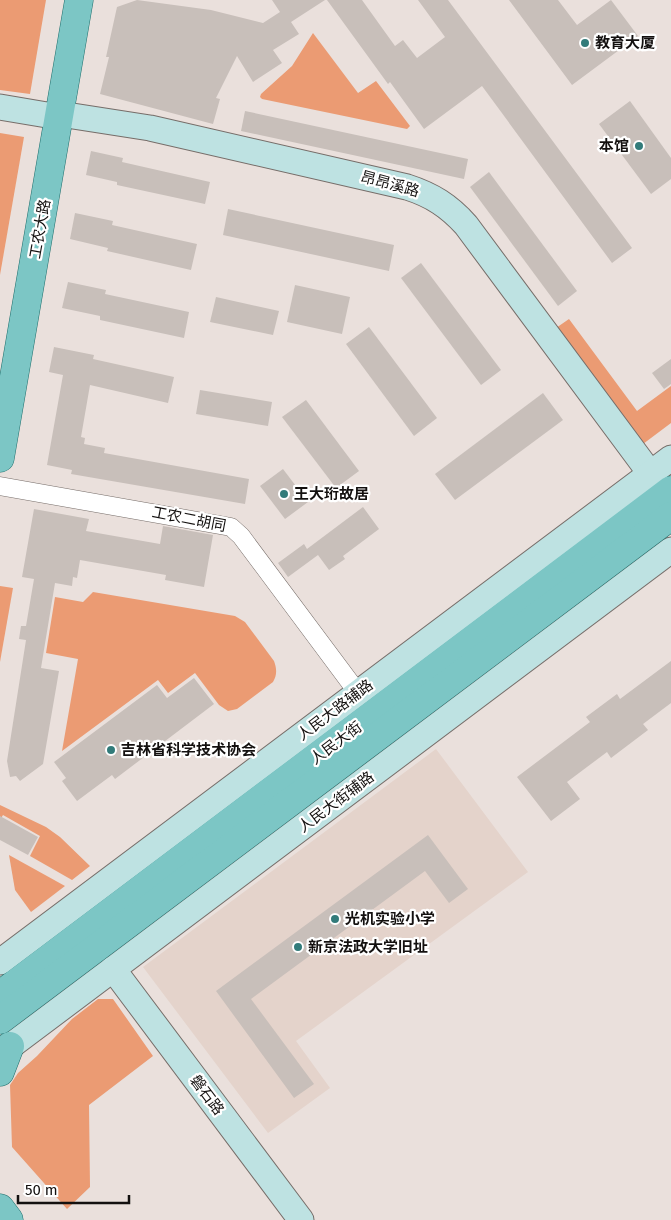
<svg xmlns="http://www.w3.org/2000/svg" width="671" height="1220" font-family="'Fira Sans','Noto Sans SC',sans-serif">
	<rect width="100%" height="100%" fill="#eae0dc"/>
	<!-- built -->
	<polygon fill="#e4d3cb" points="436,749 528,872 296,1041 330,1088 268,1133 143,967"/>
	<!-- green -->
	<g fill="#eb9b73">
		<polygon points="0,0 46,0 30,94 0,90"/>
		<polygon points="313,33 358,93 376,81 410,126 407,129 262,99 260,97 261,94 292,66"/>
		<polygon points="0,133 24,137 0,275"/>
		<polygon points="569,319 637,411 671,386 671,423 643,444 556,328"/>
		<polygon points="0,586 13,588 0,662"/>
		<path d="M93,592L235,616L245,622L274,661C277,669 277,675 273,682L237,709L228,711L219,705L195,673L168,693L158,680L62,751L78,659L46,653L55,597L83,602Z"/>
		<polygon points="0,805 46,827 60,837 90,866 72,880 30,856 40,836 3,815 0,820"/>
		<polygon points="9,855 65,886 31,912 15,890"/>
		<polygon points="98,999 113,999 153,1056 89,1105 90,1187 67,1209 12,1147 10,1085 18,1073 37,1056 72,1019"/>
	</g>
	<!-- building -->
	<g fill="#c8bfba">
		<polygon points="137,0 211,10 263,23 280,12 272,0 325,0 291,22 299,34 273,50 282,63 253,82 237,56 216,98 220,99 213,124 100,94 109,57 106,57 117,7"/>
		<polygon points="327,0 362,0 395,46 403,40 417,58 445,37 418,0 448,0 632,248 612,263 482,86 424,129 390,82 388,84"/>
		<polygon points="509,0 558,0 577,25 611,0 638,36 572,85"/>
		<polygon points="630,101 671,158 671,179 651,194 599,124"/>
		<polygon points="245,111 468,159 464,179 241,131"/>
		<polygon points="91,151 123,158 122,162 210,182 205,204 117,185 117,182 86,175"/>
		<polygon points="489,172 577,291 558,306 470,187"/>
		<polygon points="228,209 394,245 389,271 223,235"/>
		<polygon points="75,213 113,221 112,225 197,244 191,270 107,251 108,248 70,239"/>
		<polygon points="421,263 501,370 481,385 401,278"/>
		<polygon points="68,282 106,290 105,294 189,312 184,338 100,320 100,316 62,308"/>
		<polygon points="295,285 350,297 342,334 287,322"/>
		<polygon points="216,297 279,311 273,335 210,322"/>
		<polygon points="369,327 437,418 414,436 346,344"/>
		<polygon points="54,347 94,355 93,359 174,377 168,403 90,385 81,437 85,438 84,444 105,448 104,453 249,479 245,504 71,474 72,470 47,465 63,375 49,372"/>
		<polygon points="671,359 671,384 664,389 652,373"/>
		<polygon points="200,390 272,402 268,426 196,414"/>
		<polygon points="543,393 563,420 455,500 435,474"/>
		<polygon points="306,400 359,471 336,488 282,417"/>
		<polygon points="283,469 308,502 285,519 260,486"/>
		<polygon points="363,507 379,529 343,556 345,559 329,570 318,555 288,577 278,563 304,544 307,549"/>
		<polygon points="34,509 89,519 86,531 160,544 163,526 213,535 204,587 165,580 166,575 80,560 77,578 73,577 72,586 55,583 41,668 59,671 43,764 20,781 16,776 10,777 7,761 26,640 19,639 21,626 26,626 34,579 22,577"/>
		<polygon points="671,661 671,703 643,724 648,730 611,758 607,752 567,782 580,799 551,821 517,777 590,722 586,717 617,694 620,699"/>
		<polygon points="194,678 214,704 115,779 112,775 77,801 62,781 66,778 54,762 157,685 167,698"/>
		<polygon points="0,816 38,837 28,855 0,840"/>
		<polygon points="428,835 468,889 449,903 425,871 251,999 314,1084 294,1098 216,991"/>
	</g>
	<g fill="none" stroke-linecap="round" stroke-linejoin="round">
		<!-- street casing -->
		<g stroke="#766d69" stroke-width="19">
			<polyline id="street" points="0,486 231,527 241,536 358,693"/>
		</g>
		<!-- secondary casing -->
		<g stroke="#766d69" stroke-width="27">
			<g id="secondary">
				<path d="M0,107L47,115L60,114L150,128L407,187C432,195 449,206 466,225L650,473"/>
				<polyline points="0,962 671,458"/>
				<polyline points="113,969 301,1220"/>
				<polyline points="0,1054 671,550"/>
			</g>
		</g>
		<!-- primary casing -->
		<g stroke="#1f6e6c" stroke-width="29">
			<g id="primary">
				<polyline points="0,458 79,0"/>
				<polyline points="0,995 671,490"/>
				<polyline points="0,1020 671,516"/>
				<polyline points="0,1072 10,1046"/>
				<polyline points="0,1208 9,1220"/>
			</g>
		</g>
		<!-- street -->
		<use href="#street" stroke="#fff" stroke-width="18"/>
		<!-- secondary -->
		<use href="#secondary" stroke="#bee2e2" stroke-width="25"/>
		<!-- primary -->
		<use href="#primary" stroke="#7cc6c5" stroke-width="28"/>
	</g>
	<!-- markers -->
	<g fill="#327b7a" stroke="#fff" stroke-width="2">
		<circle cx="585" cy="43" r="5"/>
		<circle cx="639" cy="146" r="5"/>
		<circle cx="284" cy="494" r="5"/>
		<circle cx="111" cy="750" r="5"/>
		<circle cx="335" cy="919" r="5"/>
		<circle cx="298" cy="947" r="5"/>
	</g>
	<g text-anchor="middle" stroke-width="4.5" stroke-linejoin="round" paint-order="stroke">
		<!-- poi labels -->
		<g font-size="15" font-weight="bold" fill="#13100f" stroke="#fff" text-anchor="start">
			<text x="595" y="48">教育大厦</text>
			<text x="629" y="151" text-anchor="end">本馆</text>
			<text x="294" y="499">王大珩故居</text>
			<text x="121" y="755">吉林省科学技术协会</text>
			<text x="345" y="924">光机实验小学</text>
			<text x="308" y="952">新京法政大学旧址</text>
		</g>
		<!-- street labels -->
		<g font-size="15" fill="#13100f" stroke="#fff">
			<text transform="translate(390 184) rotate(15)" y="5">昂昂溪路</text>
			<text transform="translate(40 229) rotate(-80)" y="5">工农大路</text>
			<text transform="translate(189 519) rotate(11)" y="5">工农二胡同</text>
			<text transform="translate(335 710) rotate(-37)" y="5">人民大路辅路</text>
			<text transform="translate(336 743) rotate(-37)" y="5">人民大街</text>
			<text transform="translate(336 802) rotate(-37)" y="5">人民大街辅路</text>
			<text transform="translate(207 1095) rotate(53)" y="5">磐石路</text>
		</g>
	</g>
	<!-- scale -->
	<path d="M18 1195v8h111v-8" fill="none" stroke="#13100f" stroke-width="2.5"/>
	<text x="25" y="1195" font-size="15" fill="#13100f" stroke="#ffffff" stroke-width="4" paint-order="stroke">50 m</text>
</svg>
